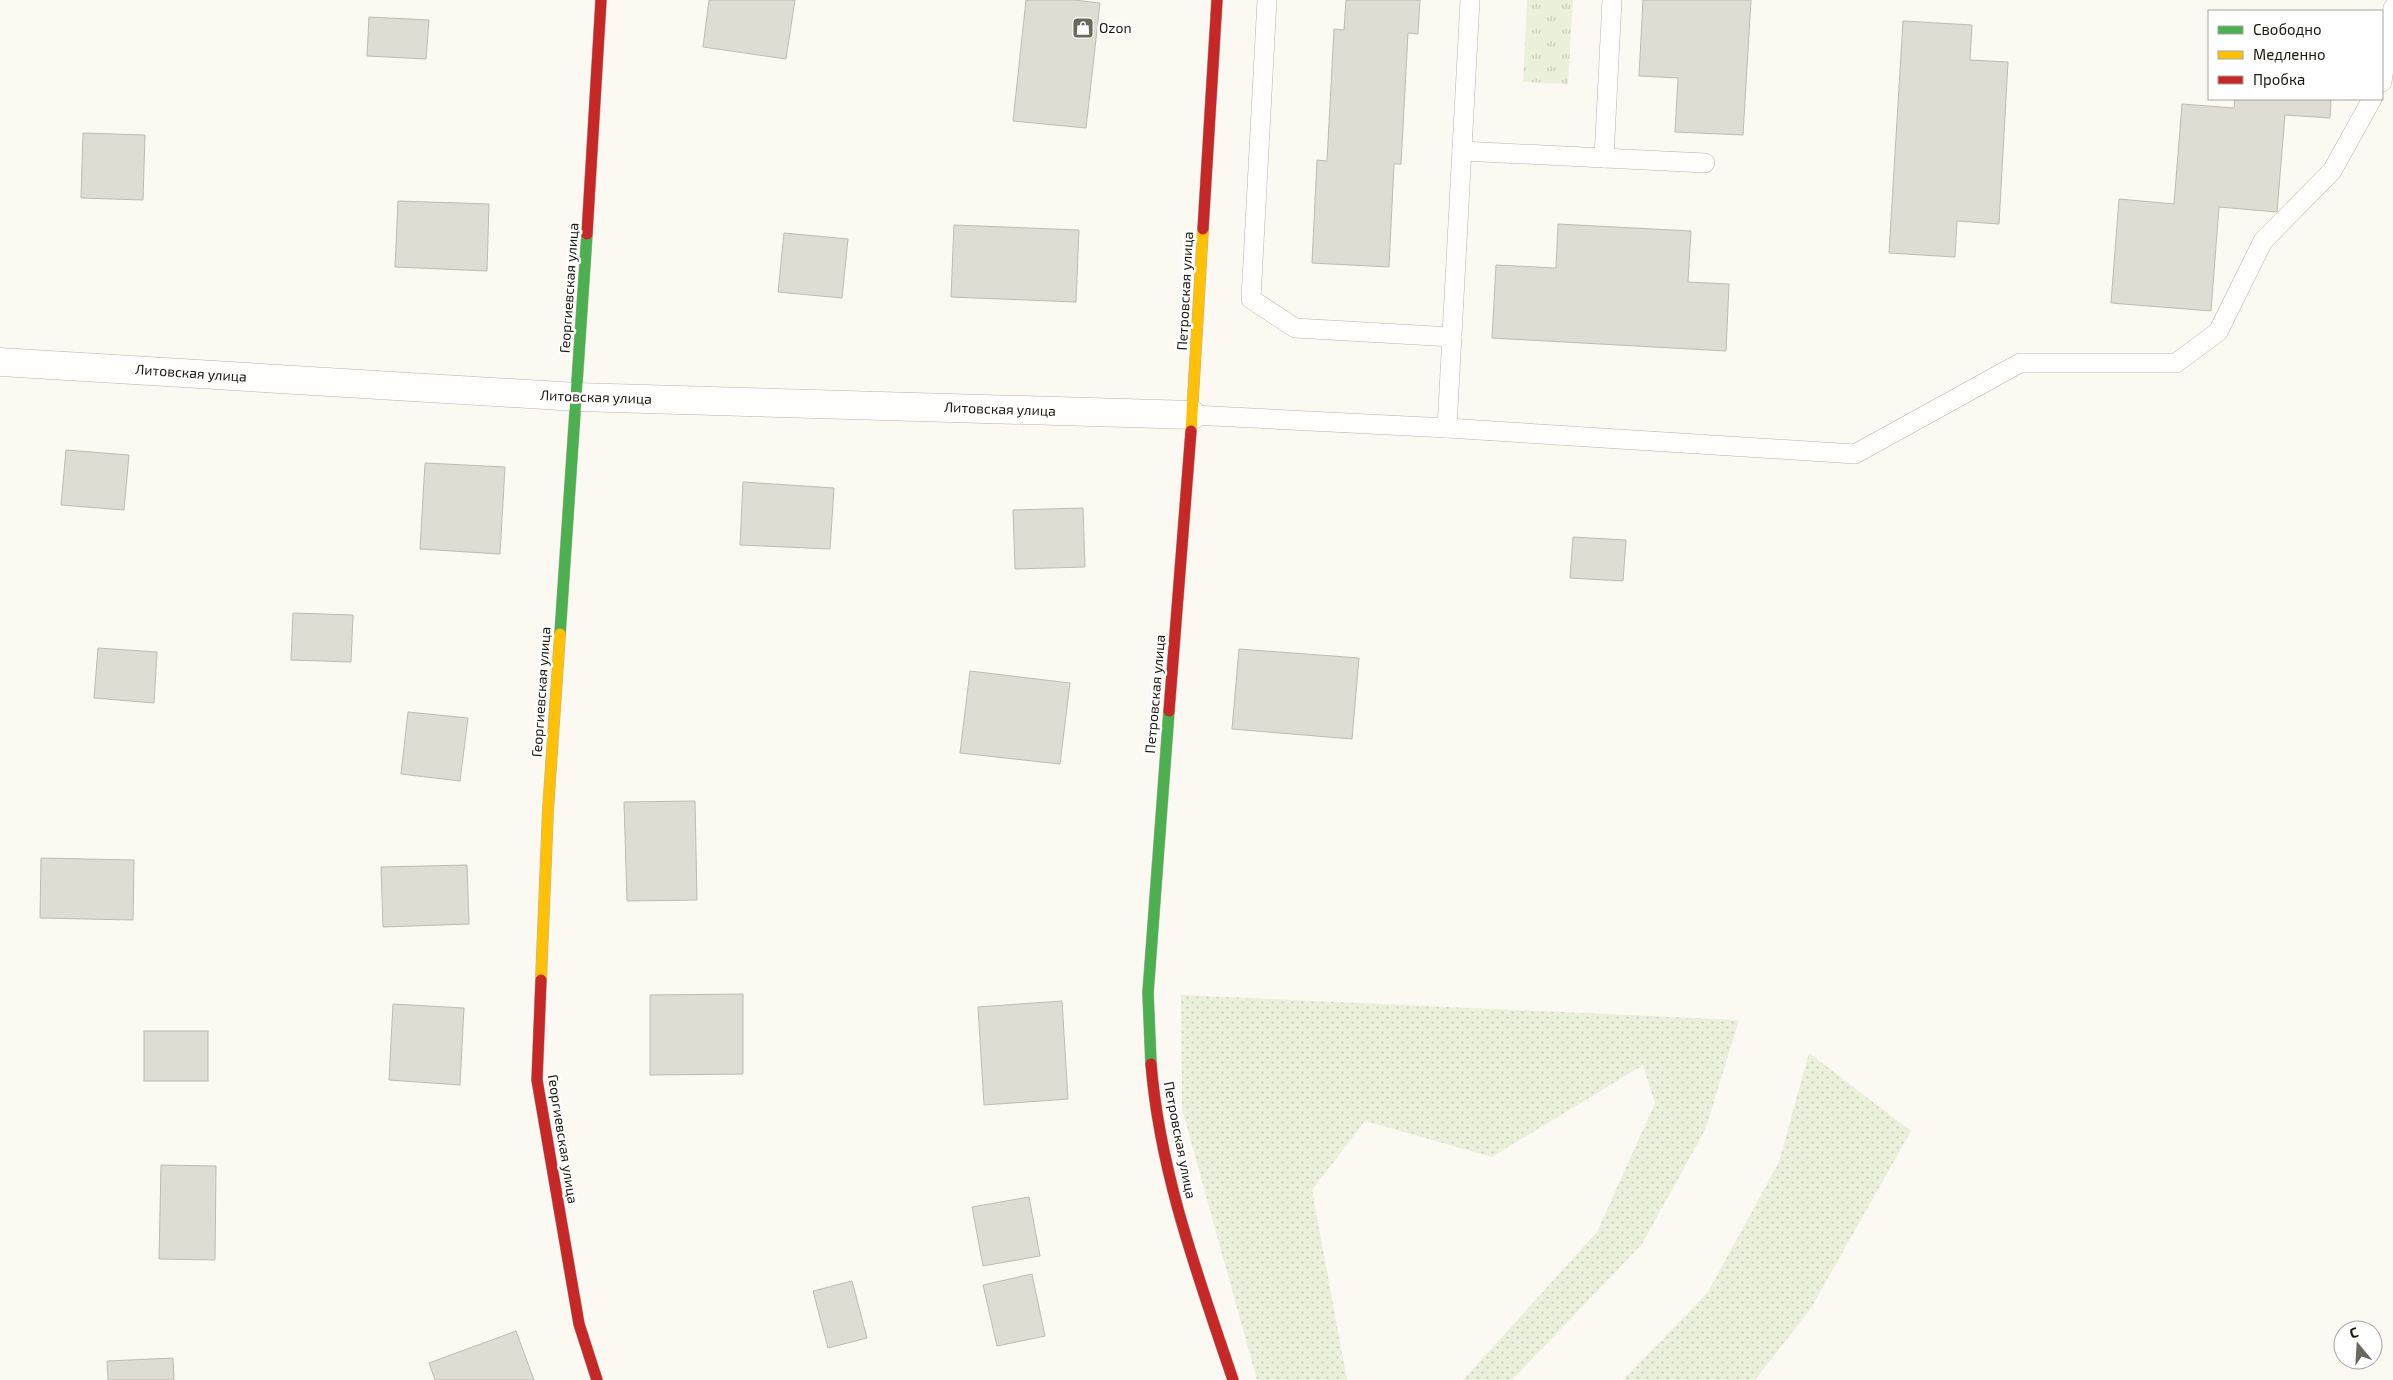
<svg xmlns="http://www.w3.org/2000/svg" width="2393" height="1380" font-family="'Exo 2',sans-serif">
	<defs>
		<pattern id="grass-dots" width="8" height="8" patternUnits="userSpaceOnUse" patternTransform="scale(1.25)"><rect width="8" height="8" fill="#eaf0dc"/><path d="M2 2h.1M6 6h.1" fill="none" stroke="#c8cdbc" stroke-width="1.8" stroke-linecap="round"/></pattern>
		<pattern id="park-tufts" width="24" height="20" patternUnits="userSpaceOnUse" patternTransform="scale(1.25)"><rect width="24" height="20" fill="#eaf0dc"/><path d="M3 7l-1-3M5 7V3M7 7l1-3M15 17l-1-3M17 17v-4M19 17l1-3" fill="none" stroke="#c8cdbc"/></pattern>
	</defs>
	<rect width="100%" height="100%" fill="#fcf9f2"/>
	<!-- grass -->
	<g fill="url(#grass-dots)">
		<polygon points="1181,995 1739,1020 1705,1130 1642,1244 1512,1380 1463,1380 1597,1232 1655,1103 1643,1065 1492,1157 1365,1121 1312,1190 1347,1380 1257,1380 1182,1109"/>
		<polygon points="1809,1053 1911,1131 1811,1308 1755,1380 1623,1380 1708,1292 1779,1162"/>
	</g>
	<!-- park -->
	<polygon fill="url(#park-tufts)" points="1527,0 1573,0 1568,84 1523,82"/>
	<!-- building -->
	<g fill="#dfdcd3" stroke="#bebbb2">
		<polygon points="709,0 795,0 786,59 703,47"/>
		<polygon points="1026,0 1074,0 1100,3 1086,128 1013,121"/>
		<polygon points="1346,0 1420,0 1418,34 1408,33 1401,164 1394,164 1389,267 1312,263 1317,160 1327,161 1334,29 1344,30"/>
		<polygon points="1643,0 1751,0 1743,135 1675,132 1678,78 1639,76"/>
		<polygon points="369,17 429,20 426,59 367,56"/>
		<polygon points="1903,21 1972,25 1970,60 2008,62 1999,224 1957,221 1955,257 1889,253"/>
		<polygon points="2235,99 2331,99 2330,118 2285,115 2277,212 2219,207 2211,311 2111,303 2119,199 2174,204 2182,104 2234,108"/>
		<polygon points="83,133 145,135 143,200 81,198"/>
		<polygon points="398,201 489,204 487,271 395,267"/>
		<polygon points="1558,224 1691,231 1688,282 1729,284 1726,351 1492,338 1496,265 1556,268"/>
		<polygon points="954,225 1079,230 1076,302 951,297"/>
		<polygon points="784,233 848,239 842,298 778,292"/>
		<polygon points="66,450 129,455 124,510 61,505"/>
		<polygon points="425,463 505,467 500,554 420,549"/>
		<polygon points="743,482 834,488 830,549 740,545"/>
		<polygon points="1083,508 1085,567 1015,569 1013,510"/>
		<polygon points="1573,537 1626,540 1623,581 1570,578"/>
		<polygon points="293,613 353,615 351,662 291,660"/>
		<polygon points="98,648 157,652 154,703 94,698"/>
		<polygon points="1239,649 1359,658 1352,739 1232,729"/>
		<polygon points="970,671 1070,683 1060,764 960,753"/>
		<polygon points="408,712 468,718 460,781 401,774"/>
		<polygon points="695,801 697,900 627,901 624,802"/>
		<polygon points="41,858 134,860 133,920 40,918"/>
		<polygon points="467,865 469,924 383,927 381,867"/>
		<polygon points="743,994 743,1074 650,1075 650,995"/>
		<polygon points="1062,1001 1068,1099 984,1105 978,1007"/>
		<polygon points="393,1004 464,1008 460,1085 389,1080"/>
		<rect x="144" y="1031" width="64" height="50"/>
		<polygon points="161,1165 216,1166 215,1260 159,1259"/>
		<polygon points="1029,1197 1040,1256 983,1266 972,1207"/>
		<polygon points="1032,1274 1045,1336 997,1346 983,1285"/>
		<polygon points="852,1281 867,1338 828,1348 813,1291"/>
		<polygon points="516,1331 534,1380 435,1380 429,1363"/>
		<polygon points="173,1358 174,1380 108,1380 107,1361"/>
	</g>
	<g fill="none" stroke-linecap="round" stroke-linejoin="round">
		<!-- lane casing -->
		<g stroke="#b7b4ab" stroke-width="20">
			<g id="lane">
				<polyline points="1267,0 1251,299 1295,328 1452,337"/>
				<polyline points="2382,82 2393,8"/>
				<polyline points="1462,151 1705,163"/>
				<polyline points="1604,158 1612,0"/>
				<polyline points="1192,415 1447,428 1855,454 2020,363 2176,363 2218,332 2263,241 2332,171 2372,99"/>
				<polyline points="1447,428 1470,0"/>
			</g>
		</g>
		<!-- street casing -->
		<g stroke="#b7b4ab" stroke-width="29">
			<polyline id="street" points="0,362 577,397 1192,415"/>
		</g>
		<!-- fast casing -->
		<g stroke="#b7b4ab" stroke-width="12">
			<g id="fast">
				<polyline points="560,634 587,234"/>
				<polyline points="1151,1064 1148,993 1169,711"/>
			</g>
		</g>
		<!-- slow casing -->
		<g stroke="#b7b4ab" stroke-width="12">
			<g id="slow">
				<polyline points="1191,431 1203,229"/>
				<polyline points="541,980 548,810 560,634"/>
			</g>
		</g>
		<!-- jam casing -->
		<g stroke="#b7b4ab" stroke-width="12">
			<g id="jam">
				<polyline points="1203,229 1217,0"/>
				<polyline points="587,234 601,0"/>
				<polyline points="1169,711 1191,431"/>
				<polyline points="541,980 537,1080 579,1324 597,1380"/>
				<path d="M1151,1064C1160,1174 1198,1276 1233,1380"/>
			</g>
		</g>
		<!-- lane -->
		<use href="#lane" stroke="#fffefd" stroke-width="19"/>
		<!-- street -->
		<use href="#street" stroke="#fffefd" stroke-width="28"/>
		<!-- fast -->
		<use href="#fast" stroke="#4caf50" stroke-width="11"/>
		<!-- slow -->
		<use href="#slow" stroke="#ffc107" stroke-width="11"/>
		<!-- jam -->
		<use href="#jam" stroke="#c62828" stroke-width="11"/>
	</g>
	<!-- icons -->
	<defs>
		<g id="shop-square" transform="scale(1.125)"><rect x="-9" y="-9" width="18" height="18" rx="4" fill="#6a675d" stroke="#fff"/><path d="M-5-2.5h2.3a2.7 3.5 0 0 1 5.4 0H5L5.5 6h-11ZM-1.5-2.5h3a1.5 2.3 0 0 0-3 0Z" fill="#fff"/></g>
	</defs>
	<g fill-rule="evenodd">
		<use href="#shop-square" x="1083" y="28"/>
	</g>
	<g text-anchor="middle" stroke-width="5" stroke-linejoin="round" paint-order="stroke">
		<!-- poi labels -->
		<g font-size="14" fill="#1b180d" stroke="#fff" text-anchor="start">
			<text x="1099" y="33">Ozon</text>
		</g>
		<!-- street labels -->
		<g font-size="14" fill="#1b180d" stroke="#fff">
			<text transform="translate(569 288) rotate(-86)" y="5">Георгиевская улица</text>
			<text transform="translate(1185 291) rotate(-87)" y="5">Петровская улица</text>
			<text transform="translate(191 373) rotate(4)" y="5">Литовская улица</text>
			<text transform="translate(596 397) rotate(2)" y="5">Литовская улица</text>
			<text transform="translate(1000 409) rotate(2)" y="5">Литовская улица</text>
			<text transform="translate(541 692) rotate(-86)" y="5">Георгиевская улица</text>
			<text transform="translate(1155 694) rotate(-85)" y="5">Петровская улица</text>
			<text transform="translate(563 1139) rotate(81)" y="5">Георгиевская улица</text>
			<text transform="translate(1180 1140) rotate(79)" y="5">Петровская улица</text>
		</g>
	</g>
	<!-- legend -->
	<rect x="2208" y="10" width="175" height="90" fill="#ffffff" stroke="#a4a39e"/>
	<rect x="2218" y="26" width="25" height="8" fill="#4caf50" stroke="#a4a39e"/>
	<text x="2253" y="35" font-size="15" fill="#1b180d">Свободно</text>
	<rect x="2218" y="51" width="25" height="8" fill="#ffc107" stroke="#a4a39e"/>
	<text x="2253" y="60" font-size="15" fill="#1b180d">Медленно</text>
	<rect x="2218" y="76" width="25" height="8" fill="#c62828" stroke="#a4a39e"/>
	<text x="2253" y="85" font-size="15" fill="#1b180d">Пробка</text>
	<!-- north arrow -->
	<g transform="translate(2358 1345) rotate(342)"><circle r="24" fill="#ffffff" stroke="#a4a39e"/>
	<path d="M0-4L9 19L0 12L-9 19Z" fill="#6a675d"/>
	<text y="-8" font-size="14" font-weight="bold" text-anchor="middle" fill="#1b180d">С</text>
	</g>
</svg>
